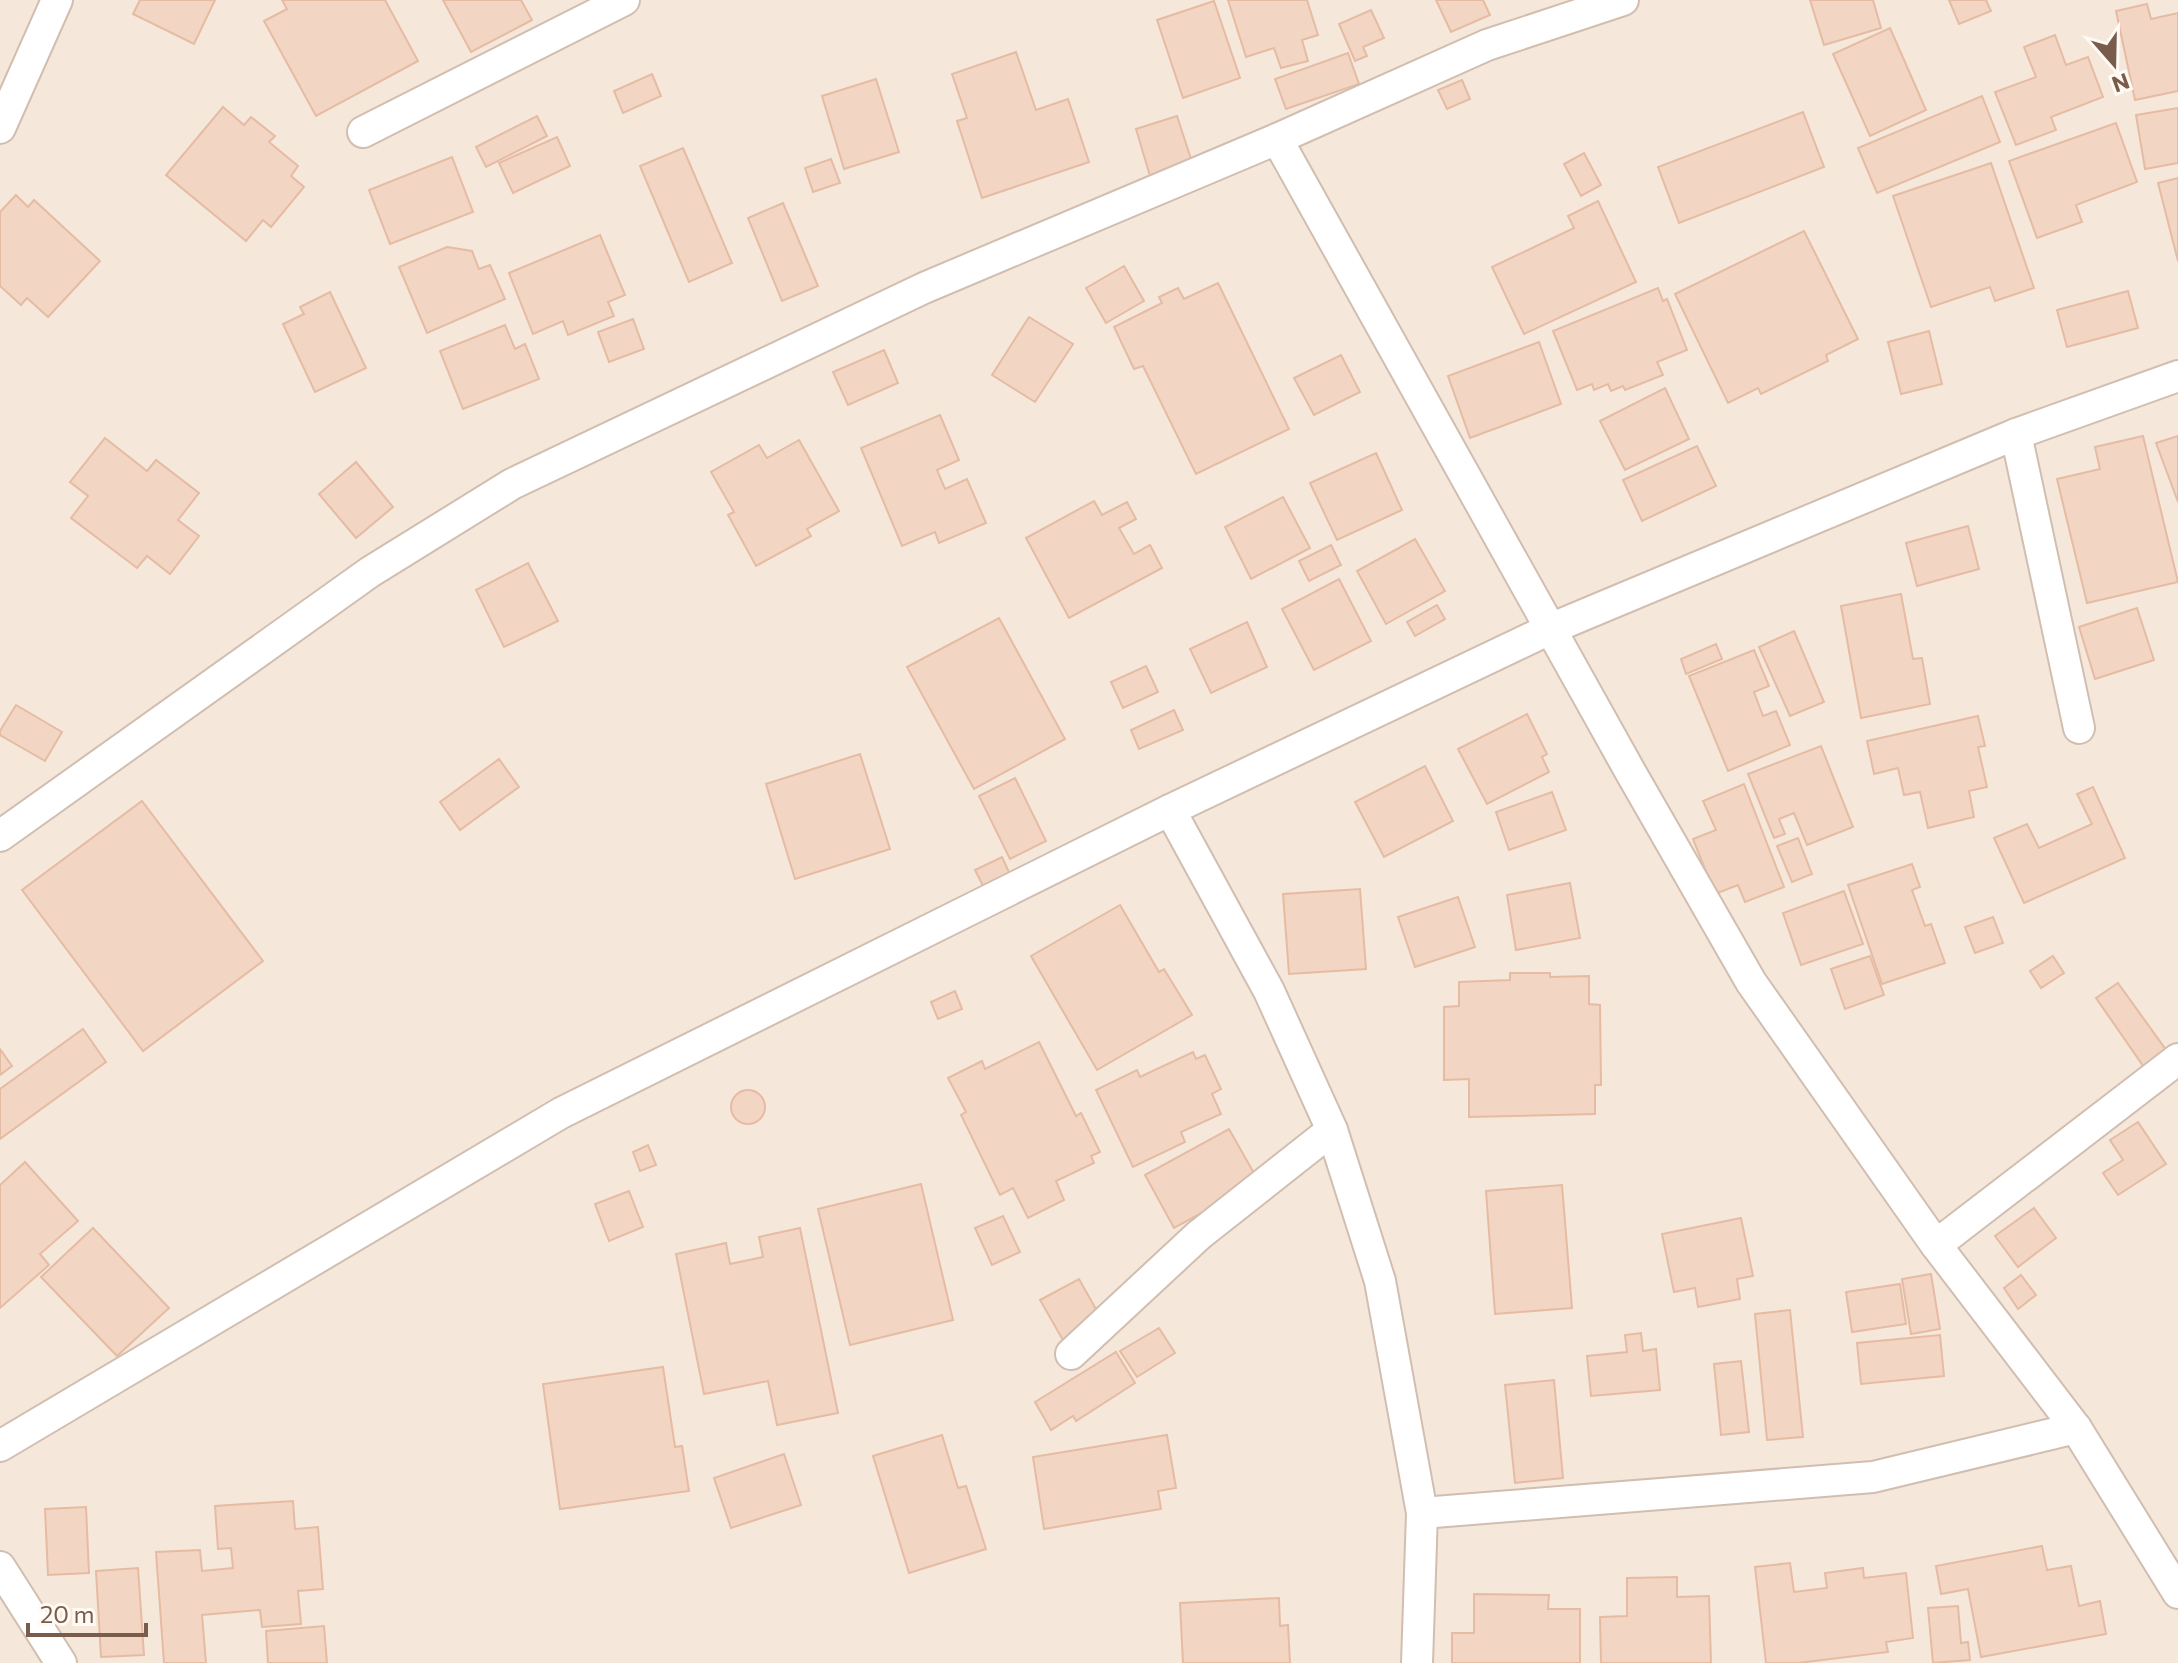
<svg xmlns="http://www.w3.org/2000/svg" width="2178" height="1663" font-family="Commissioner,sans-serif">
	<rect width="100%" height="100%" fill="#fdf6ec"/>
	<!-- residential -->
	<rect fill="#f5e8da" x="0" y="0" width="2178" height="1663"/>
	<!-- building -->
	<g fill="#f3d5c3" stroke="#e6bba3" stroke-width="2">
		<polygon points="140,0 215,0 194,44 133,14"/>
		<polygon points="282,0 385,0 418,61 316,116 264,21 287,9"/>
		<polygon points="443,0 521,0 532,20 471,52"/>
		<polygon points="1228,0 1307,0 1318,35 1302,40 1308,61 1281,68 1274,48 1246,57"/>
		<polygon points="1436,0 1483,0 1490,15 1451,32"/>
		<polygon points="1810,0 1873,0 1881,28 1824,45"/>
		<polygon points="1949,0 1986,0 1991,11 1959,24"/>
		<polygon points="1214,1 1240,78 1183,98 1157,20"/>
		<polygon points="2147,4 2151,19 2178,13 2178,91 2135,100 2116,11"/>
		<polygon points="1371,10 1384,38 1363,47 1367,56 1355,61 1339,24"/>
		<polygon points="1890,28 1926,110 1870,136 1833,54"/>
		<polygon points="2055,35 2066,65 2088,57 2103,97 2051,117 2056,130 2016,145 1995,92 2036,77 2024,47"/>
		<polygon points="1016,52 1036,110 1068,99 1089,162 982,198 957,121 967,118 952,74"/>
		<polygon points="1348,53 1359,84 1286,109 1275,79"/>
		<polygon points="652,74 661,96 623,113 614,91"/>
		<polygon points="876,79 899,152 844,169 822,96"/>
		<polygon points="1462,80 1470,99 1447,109 1438,90"/>
		<polygon points="1982,96 2000,142 1877,193 1858,148"/>
		<polygon points="223,107 244,125 251,117 275,136 269,142 298,166 291,176 304,187 271,227 263,220 246,241 166,175"/>
		<polygon points="2178,108 2178,163 2145,169 2136,115"/>
		<polygon points="1803,112 1824,167 1679,223 1658,167"/>
		<polygon points="537,116 547,136 486,167 476,147"/>
		<polygon points="1177,116 1192,162 1150,176 1136,129"/>
		<polygon points="2116,123 2137,182 2076,205 2082,222 2037,238 2009,161"/>
		<polygon points="557,137 570,166 513,193 499,163"/>
		<polygon points="683,148 732,263 689,282 640,166"/>
		<polygon points="1584,153 1601,185 1581,196 1564,164"/>
		<polygon points="452,157 473,212 390,244 369,190"/>
		<polygon points="831,159 840,183 813,192 805,168"/>
		<polygon points="1991,163 2034,288 1995,301 1990,287 1931,307 1893,196"/>
		<polygon points="2178,178 2178,261 2158,183"/>
		<polygon points="16,195 28,207 34,200 100,261 48,317 27,298 21,305 0,286 0,212"/>
		<polygon points="1598,201 1636,282 1524,334 1492,267 1574,228 1568,216"/>
		<polygon points="783,203 818,286 782,301 748,218"/>
		<polygon points="1804,231 1858,339 1826,355 1828,361 1761,394 1758,388 1728,403 1675,294"/>
		<polygon points="600,235 625,295 608,302 614,316 568,335 563,321 533,334 509,273"/>
		<polygon points="447,247 472,251 479,269 490,265 505,299 427,333 399,267"/>
		<polygon points="1124,266 1144,301 1106,323 1086,288"/>
		<polygon points="1218,283 1289,429 1196,474 1143,366 1134,369 1114,327 1162,303 1159,297 1178,288 1184,299"/>
		<polygon points="1658,288 1663,301 1667,299 1687,350 1657,362 1663,375 1625,390 1623,386 1611,391 1608,384 1594,390 1592,384 1577,390 1553,331"/>
		<polygon points="2128,291 2138,328 2067,347 2057,310"/>
		<polygon points="330,292 366,368 315,392 283,324 304,314 300,307"/>
		<polygon points="1029,317 1073,344 1035,402 992,375"/>
		<polygon points="633,319 644,349 609,362 598,332"/>
		<polygon points="505,325 515,349 525,344 539,379 463,409 440,351"/>
		<polygon points="1929,331 1942,384 1901,394 1888,342"/>
		<polygon points="1539,342 1561,404 1470,438 1448,376"/>
		<polygon points="884,350 898,383 848,405 833,372"/>
		<polygon points="1341,355 1360,392 1314,415 1294,378"/>
		<polygon points="1665,388 1689,439 1625,470 1600,421"/>
		<polygon points="940,415 959,460 937,470 945,489 967,479 986,523 939,543 935,532 902,546 861,448"/>
		<polygon points="2143,436 2178,582 2087,603 2057,479 2100,469 2095,447"/>
		<polygon points="2178,436 2178,502 2156,443"/>
		<polygon points="105,438 147,471 156,460 199,493 178,520 199,536 170,574 147,556 137,568 71,518 88,496 70,482"/>
		<polygon points="799,440 839,511 807,529 811,536 756,566 728,515 734,512 711,472 759,445 767,458"/>
		<polygon points="1697,446 1716,486 1642,521 1623,480"/>
		<polygon points="1376,453 1402,510 1337,540 1310,483"/>
		<polygon points="356,462 393,507 356,538 319,494"/>
		<polygon points="1283,497 1310,548 1251,579 1225,527"/>
		<polygon points="1094,501 1102,515 1127,502 1136,519 1119,528 1134,554 1150,545 1162,568 1069,618 1026,538"/>
		<polygon points="1968,526 1979,569 1917,586 1906,543"/>
		<polygon points="1415,539 1445,591 1386,624 1357,571"/>
		<polygon points="1331,545 1341,565 1309,581 1299,561"/>
		<polygon points="528,563 558,621 504,647 476,590"/>
		<polygon points="1339,579 1371,641 1314,670 1282,609"/>
		<polygon points="1901,594 1913,659 1922,658 1930,704 1861,718 1841,606"/>
		<polygon points="1437,605 1445,619 1415,636 1407,622"/>
		<polygon points="2137,608 2154,660 2095,679 2079,627"/>
		<polygon points="999,618 1065,739 974,789 907,667"/>
		<polygon points="1247,622 1267,667 1211,693 1190,649"/>
		<polygon points="1794,631 1824,702 1790,716 1759,647"/>
		<polygon points="1716,644 1722,659 1686,674 1681,659"/>
		<polygon points="1754,650 1769,686 1754,692 1763,716 1776,711 1790,745 1728,771 1689,676"/>
		<polygon points="1146,666 1158,692 1123,708 1111,682"/>
		<polygon points="16,705 62,732 45,761 0,735 0,731"/>
		<polygon points="1174,710 1183,730 1139,749 1131,730"/>
		<polygon points="1527,714 1547,754 1542,757 1549,772 1487,804 1458,749"/>
		<polygon points="1978,716 1985,746 1978,747 1987,787 1969,791 1974,817 1928,828 1920,792 1904,795 1898,768 1874,774 1867,741"/>
		<polygon points="1821,746 1853,827 1807,845 1794,813 1779,819 1785,834 1774,838 1748,774"/>
		<polygon points="860,754 890,849 795,879 766,784"/>
		<polygon points="499,759 519,787 460,830 440,802"/>
		<polygon points="1425,766 1453,821 1384,857 1355,802"/>
		<polygon points="1015,778 1046,841 1010,859 979,796"/>
		<polygon points="1744,784 1784,887 1745,902 1738,885 1715,894 1693,839 1716,830 1703,801"/>
		<polygon points="2093,787 2125,858 2024,903 1994,838 2027,824 2039,848 2092,824 2077,794"/>
		<polygon points="1552,792 1566,830 1509,850 1496,812"/>
		<polygon points="142,801 263,961 143,1051 22,890"/>
		<polygon points="1798,838 1812,874 1792,882 1777,846"/>
		<polygon points="1002,857 1014,883 988,896 975,870"/>
		<polygon points="1912,864 1920,887 1912,890 1925,926 1931,924 1945,963 1882,984 1848,885"/>
		<polygon points="1570,883 1580,938 1516,950 1507,895"/>
		<polygon points="1360,889 1366,969 1289,974 1283,894"/>
		<polygon points="1844,891 1863,944 1801,965 1783,913"/>
		<polygon points="1458,897 1475,947 1415,967 1398,917"/>
		<polygon points="1120,905 1159,972 1164,969 1192,1015 1097,1070 1031,956"/>
		<polygon points="1993,917 2003,943 1975,953 1965,927"/>
		<polygon points="1870,956 1884,995 1845,1009 1831,969"/>
		<polygon points="2053,956 2064,973 2041,988 2030,971"/>
		<polygon points="1510,973 1550,973 1550,977 1589,976 1589,1004 1600,1005 1601,1085 1595,1085 1595,1114 1469,1117 1469,1079 1444,1080 1444,1007 1459,1006 1459,982 1510,980"/>
		<polygon points="2118,983 2169,1054 2146,1070 2096,998"/>
		<polygon points="955,991 962,1009 938,1019 931,1002"/>
		<polygon points="83,1029 106,1062 0,1139 0,1089"/>
		<polygon points="1039,1042 1076,1116 1081,1113 1100,1152 1091,1156 1094,1163 1056,1181 1064,1200 1028,1218 1013,1188 1000,1195 961,1115 966,1112 948,1078 982,1061 985,1069"/>
		<polygon points="0,1049 12,1066 0,1075"/>
		<polygon points="1193,1052 1196,1059 1205,1055 1221,1089 1212,1094 1221,1114 1181,1132 1185,1142 1133,1167 1096,1090 1137,1070 1140,1077"/>
		<circle cx="748" cy="1107" r="17"/>
		<polygon points="2138,1122 2166,1164 2118,1195 2103,1173 2123,1160 2110,1140"/>
		<polygon points="1229,1129 1259,1182 1174,1228 1145,1175"/>
		<polygon points="648,1145 656,1165 640,1171 633,1152"/>
		<polygon points="25,1162 78,1221 40,1254 49,1265 0,1308 0,1185"/>
		<polygon points="921,1184 953,1320 850,1345 818,1209"/>
		<polygon points="1562,1185 1572,1308 1495,1314 1486,1191"/>
		<polygon points="629,1191 643,1227 609,1241 595,1204"/>
		<polygon points="2034,1208 2056,1238 2018,1267 1995,1236"/>
		<polygon points="1003,1216 1020,1252 992,1265 975,1228"/>
		<polygon points="1741,1218 1753,1276 1737,1279 1740,1299 1698,1307 1695,1288 1674,1292 1662,1234"/>
		<polygon points="93,1228 169,1308 117,1356 41,1277"/>
		<polygon points="800,1228 838,1413 777,1425 768,1381 704,1394 676,1254 726,1243 730,1264 763,1257 759,1237"/>
		<polygon points="1931,1274 1940,1329 1911,1334 1902,1279"/>
		<polygon points="2021,1275 2036,1295 2018,1309 2004,1288"/>
		<polygon points="1079,1279 1102,1320 1064,1342 1040,1300"/>
		<polygon points="1900,1284 1906,1324 1852,1332 1846,1292"/>
		<polygon points="1790,1310 1803,1437 1767,1440 1755,1314"/>
		<polygon points="1159,1328 1175,1353 1137,1377 1120,1351"/>
		<polygon points="1641,1333 1643,1351 1656,1349 1660,1390 1591,1396 1587,1356 1627,1352 1625,1335"/>
		<polygon points="1940,1335 1944,1376 1861,1384 1857,1343"/>
		<polygon points="1116,1352 1135,1383 1076,1421 1073,1416 1051,1430 1035,1402"/>
		<polygon points="1741,1361 1749,1432 1721,1435 1714,1364"/>
		<polygon points="663,1367 675,1447 682,1446 689,1491 560,1509 543,1384"/>
		<polygon points="1554,1380 1563,1478 1515,1483 1505,1385"/>
		<polygon points="942,1435 958,1488 966,1486 986,1549 909,1573 873,1456"/>
		<polygon points="1167,1435 1176,1488 1158,1491 1161,1509 1044,1529 1033,1457"/>
		<polygon points="784,1454 801,1505 731,1528 714,1478"/>
		<polygon points="293,1501 295,1529 318,1527 323,1589 298,1591 301,1624 262,1627 260,1610 202,1615 206,1663 164,1663 156,1552 200,1550 202,1571 233,1568 231,1548 218,1549 215,1506"/>
		<polygon points="86,1507 89,1573 48,1575 45,1509"/>
		<polygon points="2042,1546 2047,1570 2071,1566 2079,1606 2100,1601 2106,1634 1981,1657 1968,1589 1941,1594 1936,1566"/>
		<polygon points="1790,1563 1794,1592 1827,1588 1825,1573 1863,1568 1864,1578 1906,1573 1913,1638 1886,1642 1888,1652 1798,1663 1766,1663 1755,1567"/>
		<polygon points="138,1568 144,1655 101,1657 96,1571"/>
		<polygon points="1677,1577 1677,1597 1709,1596 1711,1663 1601,1663 1600,1617 1627,1616 1627,1578"/>
		<polygon points="1474,1594 1549,1595 1548,1609 1580,1609 1580,1663 1452,1663 1452,1633 1474,1633"/>
		<polygon points="1279,1598 1280,1626 1288,1625 1290,1663 1183,1663 1180,1603"/>
		<polygon points="1958,1606 1961,1643 1968,1642 1970,1660 1933,1663 1928,1608"/>
		<polygon points="324,1626 327,1663 268,1663 266,1631"/>
	</g>
	<g fill="none" stroke-linecap="round" stroke-linejoin="round">
		<!-- street casing -->
		<g stroke="#d1beb0" stroke-width="34">
			<g id="street">
				<polyline points="0,128 57,0"/>
				<polyline points="363,132 624,0"/>
				<polyline points="1277,139 1631,773 1751,982 1936,1245 2076,1428 2178,1593"/>
				<polyline points="2016,434 2079,728"/>
				<polyline points="1170,810 1269,991 1332,1130 1380,1281 1422,1513 1417,1663"/>
				<polyline points="0,836 370,572 512,484 924,288 1277,139 1487,45 1623,0"/>
				<polyline points="1936,1245 2178,1059"/>
				<polyline points="1071,1354 1199,1235 1332,1130"/>
				<polyline points="0,1446 561,1113 1170,810 1550,629 2016,434 2178,376"/>
				<polyline points="1422,1513 1873,1477 2076,1428"/>
				<polyline points="0,1567 61,1663"/>
			</g>
		</g>
		<!-- street -->
		<use href="#street" stroke="#fff" stroke-width="30"/>
	</g>
	<!-- north arrow -->
	<g transform="translate(2114 64) rotate(160)" stroke="#fffaf3" stroke-width="6" paint-order="stroke">
	<path d="M0-6L14 30L0 20L-14 30Z" fill="#7a5c4d"/>
	<text y="-12" font-size="22" font-weight="bold" text-anchor="middle" fill="#7a5c4d">N</text>
	</g>
	<!-- scale -->
	<path d="M28 1623v12h118v-12" fill="none" stroke="#7a5c4d" stroke-width="4"/>
	<text x="40" y="1623" font-size="24" fill="#7a5c4d" stroke="#fffaf3" stroke-width="6" paint-order="stroke">20 m</text>
</svg>
